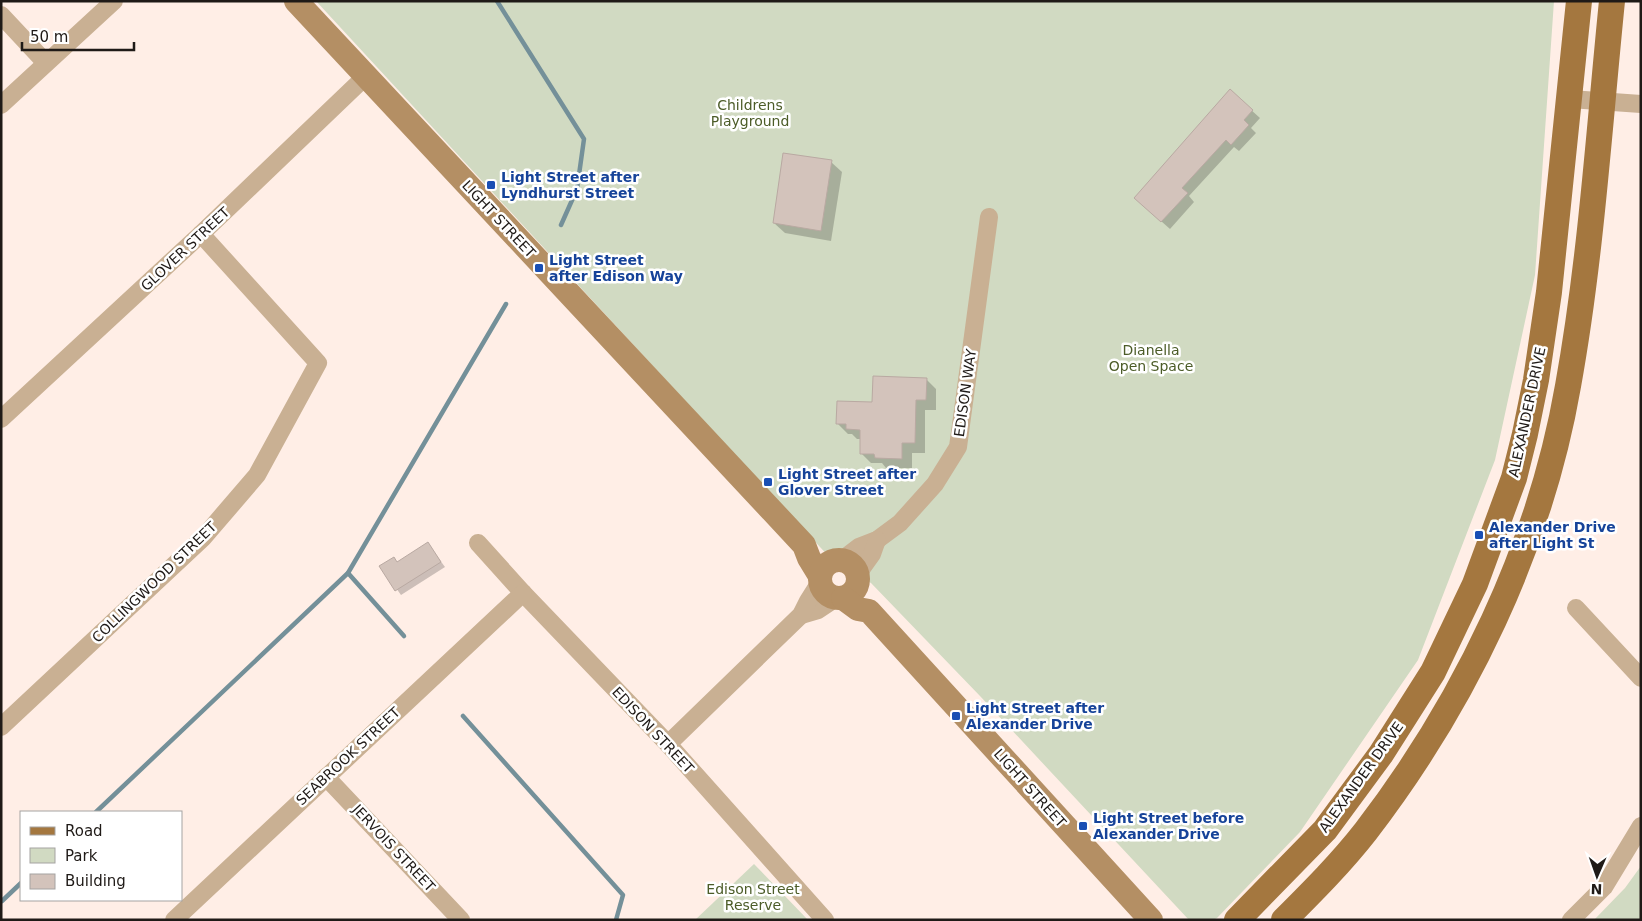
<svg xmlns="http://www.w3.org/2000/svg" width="1642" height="921" font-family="'DejaVu Sans',sans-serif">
	<rect width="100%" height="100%" fill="#ffeee6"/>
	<!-- green -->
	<g fill="#d1dac2">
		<polygon points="316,1 1554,1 1535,275 1495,460 1418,660 1300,832 1217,918 1213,920 1189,920 980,696 871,583 832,560"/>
		<polygon points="754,864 808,920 695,920"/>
		<polygon points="1641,866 1641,920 1594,920 1625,888"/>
	</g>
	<!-- shadow -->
	<g fill="#0003">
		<polygon points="1230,91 1260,118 1251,128 1256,133 1239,151 1234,147 1189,196 1194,202 1170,229 1143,205"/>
		<polygon points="831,162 842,172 831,241 785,233 774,223"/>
		<polygon points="926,379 936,389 936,410 925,410 925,453 912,453 912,468 886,468 882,463 871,463 861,453 861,439 857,439 852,434 848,434 838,424 873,403"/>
		<polygon points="428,544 445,567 401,595 381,567 398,563"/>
	</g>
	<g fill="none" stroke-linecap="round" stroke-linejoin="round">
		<!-- stream -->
		<g stroke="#749099" stroke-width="4.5">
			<polyline points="497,1 584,139 577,189 561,225"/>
			<polyline points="348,573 404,636"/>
			<polyline points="463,716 623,895 616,920"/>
			<polyline points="96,812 348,573 506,304"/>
			<polyline points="2,901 21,883"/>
		</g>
	</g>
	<!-- building -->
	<g fill="#d3c3bb" stroke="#b9a9a2">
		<polygon points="1230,89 1253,110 1244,120 1249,125 1231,145 1226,140 1182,188 1188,193 1161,222 1134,198"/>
		<polygon points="783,153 832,160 821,231 773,223"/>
		<polygon points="873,376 927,378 926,400 916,400 915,443 902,443 902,459 875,458 874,454 860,454 860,430 846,429 846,424 836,424 837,401 872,402"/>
		<polygon points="428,542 441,562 395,591 379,566 394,557 397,562"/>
	</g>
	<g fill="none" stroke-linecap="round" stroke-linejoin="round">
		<!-- street -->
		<g stroke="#c9b093" stroke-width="18">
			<polyline points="1,15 46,63"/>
			<polyline points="1570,99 1641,104"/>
			<polyline points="1,105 114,1"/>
			<polyline points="1,419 201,234 366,76"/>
			<polyline points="478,543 523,593 668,744 825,920"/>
			<polyline points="842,560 859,547 877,540 900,523 935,484 958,447 989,217"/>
			<polyline points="857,575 872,554 877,540"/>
			<polyline points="1576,608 1641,678"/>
			<polyline points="801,615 818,610 836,598"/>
			<polyline points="1,727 203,538 257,475 318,363 201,234"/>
			<polyline points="668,744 801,615 808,601 820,582"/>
			<polyline points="326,777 461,920"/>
			<polyline points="174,920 523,593"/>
			<polyline points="1571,920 1604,887 1641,826"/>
		</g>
		<!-- secondary -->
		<g stroke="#b48f64" stroke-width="24">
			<polyline points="296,1 804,545 809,558 820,576"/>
			<circle cx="839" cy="579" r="19"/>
			<polyline points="843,598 858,609 869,611 1151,920"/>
		</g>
		<!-- primary -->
		<g stroke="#a4773f" stroke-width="26">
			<polyline points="1237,920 1325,830 1381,754 1433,672 1475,584 1514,478 1525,434 1536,380 1549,292 1579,1"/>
			<path d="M1284,920C1313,891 1341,863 1366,831C1465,702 1540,547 1568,386C1591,259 1599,129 1612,1"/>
		</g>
	</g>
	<!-- markers -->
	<g fill="#1a4fb4" stroke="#fff" stroke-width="2">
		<rect x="486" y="180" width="10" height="10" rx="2.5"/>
		<rect x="534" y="263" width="10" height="10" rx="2.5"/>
		<rect x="763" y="477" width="10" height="10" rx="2.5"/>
		<rect x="1474" y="530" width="10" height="10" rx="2.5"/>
		<rect x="951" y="711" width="10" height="10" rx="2.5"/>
		<rect x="1078" y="821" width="10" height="10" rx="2.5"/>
	</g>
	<g text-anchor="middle" stroke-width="5" stroke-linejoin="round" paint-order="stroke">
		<!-- park labels -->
		<g font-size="14" fill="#4c5c28" stroke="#fff">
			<text x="750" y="110">Childrens<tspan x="750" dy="16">Playground</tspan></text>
			<text x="1151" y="355">Dianella<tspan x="1151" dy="16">Open Space</tspan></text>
			<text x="753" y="894">Edison Street<tspan x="753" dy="16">Reserve</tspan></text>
		</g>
		<!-- transit labels -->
		<g font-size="14" font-weight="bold" fill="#164399" stroke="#fff" text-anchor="start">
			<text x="501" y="182">Light Street after<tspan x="501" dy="16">Lyndhurst Street</tspan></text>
			<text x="549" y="265">Light Street<tspan x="549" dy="16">after Edison Way</tspan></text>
			<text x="778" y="479">Light Street after<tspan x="778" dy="16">Glover Street</tspan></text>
			<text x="1489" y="532">Alexander Drive<tspan x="1489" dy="16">after Light St</tspan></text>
			<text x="966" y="713">Light Street after<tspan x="966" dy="16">Alexander Drive</tspan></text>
			<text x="1093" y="823">Light Street before<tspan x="1093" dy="16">Alexander Drive</tspan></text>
		</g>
		<!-- street labels -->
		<g font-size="14" fill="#1f1a17" stroke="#fff">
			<text transform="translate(499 219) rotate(47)" y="5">LIGHT STREET</text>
			<text transform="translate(185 249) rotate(-43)" y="5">GLOVER STREET</text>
			<text transform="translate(965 393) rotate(-82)" y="5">EDISON WAY</text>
			<text transform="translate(1527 412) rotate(-78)" y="5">ALEXANDER DRIVE</text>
			<text transform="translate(154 582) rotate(-44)" y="5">COLLINGWOOD STREET</text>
			<text transform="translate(653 730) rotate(47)" y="5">EDISON STREET</text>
			<text transform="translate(348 756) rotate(-43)" y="5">SEABROOK STREET</text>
			<text transform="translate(1361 777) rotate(-54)" y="5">ALEXANDER DRIVE</text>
			<text transform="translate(1030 788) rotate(48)" y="5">LIGHT STREET</text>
			<text transform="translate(394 848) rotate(47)" y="5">JERVOIS STREET</text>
		</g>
	</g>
	<!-- border -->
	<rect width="1642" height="921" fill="none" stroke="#1f1a17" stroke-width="5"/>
	<!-- legend -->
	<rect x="20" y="811" width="162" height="90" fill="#ffffff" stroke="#a5a3a2"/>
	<rect x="30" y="827" width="25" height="8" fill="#a4773f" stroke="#a5a3a2"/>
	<text x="65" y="836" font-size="15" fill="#1f1a17">Road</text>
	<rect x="30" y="848" width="25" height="15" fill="#d1dac2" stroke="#a5a3a2"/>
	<text x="65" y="861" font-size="15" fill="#1f1a17">Park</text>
	<rect x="30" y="874" width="25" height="15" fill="#d3c3bb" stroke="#a5a3a2"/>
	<text x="65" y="886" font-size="15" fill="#1f1a17">Building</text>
	<!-- north arrow -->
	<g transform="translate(1597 876) rotate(182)" stroke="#ffffff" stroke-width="4" paint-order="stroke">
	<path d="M0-4L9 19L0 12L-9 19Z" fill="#1f1a17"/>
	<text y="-8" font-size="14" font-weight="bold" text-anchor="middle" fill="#1f1a17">N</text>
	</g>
	<!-- scale -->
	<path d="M22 42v8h112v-8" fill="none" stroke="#1f1a17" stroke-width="2.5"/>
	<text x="30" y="42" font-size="15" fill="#1f1a17" stroke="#ffffff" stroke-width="4" paint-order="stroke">50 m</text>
</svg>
